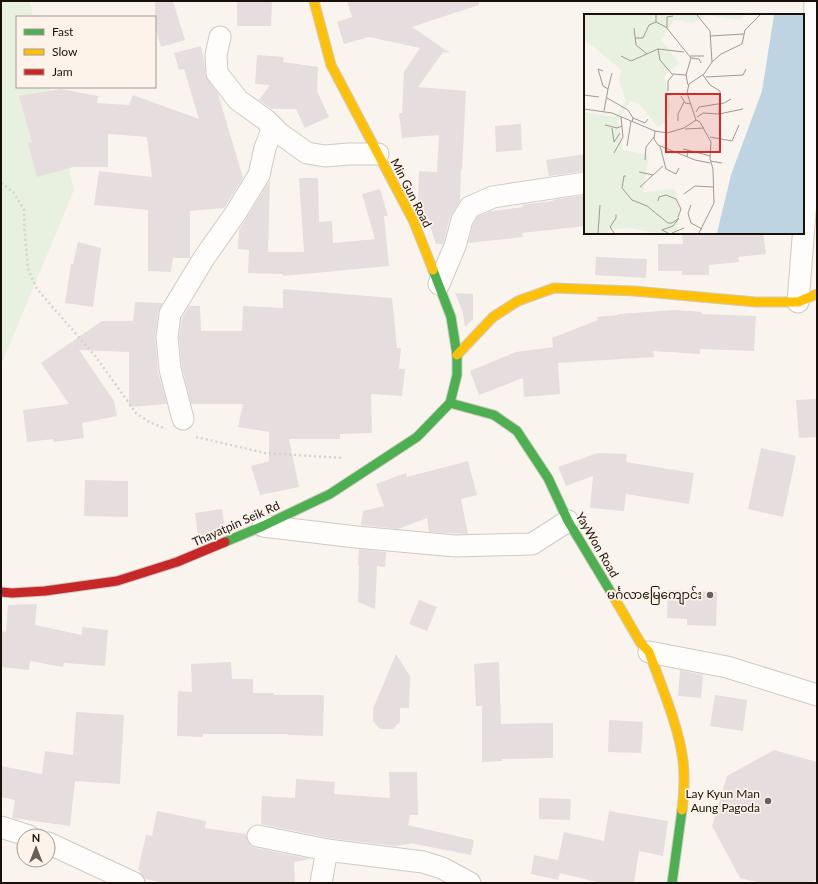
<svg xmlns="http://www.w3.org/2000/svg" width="818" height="884" font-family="Lato,'Noto Sans Myanmar',sans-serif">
	<rect width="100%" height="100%" fill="#faf4ee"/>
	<!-- green -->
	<polygon fill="#e8f0e0" points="1,1 30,1 33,17 17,17 17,87 50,87 74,190 1,365"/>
	<!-- building -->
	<g fill="#e6ddde">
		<polygon points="155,1 173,1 185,40 161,47 155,26"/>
		<polygon points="237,1 272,1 271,26 237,26"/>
		<polygon points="347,1 479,1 479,5 412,27 450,53 443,52 418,87 466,91 462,170 461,169 460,201 450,217 443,244 436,244 427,217 418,202 419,171 437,172 439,135 402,138 399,113 402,113 404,72 420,48 369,37 344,44 337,22 352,17"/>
		<polygon points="201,46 204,61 205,74 208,80 218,94 243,178 224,208 190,211 190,258 173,258 171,272 148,271 148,210 94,205 99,171 152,177 147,137 108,134 108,167 73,167 37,177 28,143 32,142 19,96 61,89 98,96 97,103 129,105 133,95 199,119 184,69 179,70 174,53"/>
		<polygon points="257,55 284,57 283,62 318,67 317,91 329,117 305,128 296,109 272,109 259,100 270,85 255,84"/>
		<polygon points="521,124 522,150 496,152 495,126"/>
		<polygon points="585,154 585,171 549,176 546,160"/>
		<polygon points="299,178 318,178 319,222 332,221 333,243 375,239 362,194 380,189 388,216 384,216 389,266 283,276 283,274 248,273 249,250 238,249 239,230 270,180 268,252 304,252"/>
		<polygon points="585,195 585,226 522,233 523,237 468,243 473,225 478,216 491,211 523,207 522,205 553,201 553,200"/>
		<polygon points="682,233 763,233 766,254 738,257 739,262 709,265 709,275 682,275 682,271 658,271 658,244 683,244"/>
		<polygon points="78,242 101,248 93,307 65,303 71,264 73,264"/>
		<polygon points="596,257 647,259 646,278 595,275"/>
		<polygon points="283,289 392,298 397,348 401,348 399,369 405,369 402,396 371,394 372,433 340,434 340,439 289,439 299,487 260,495 251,466 269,461 269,432 238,427 243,404 191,404 182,367 179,337 182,318 189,306 200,306 201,331 242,331 243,306 283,308"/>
		<polygon points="455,293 473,294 473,319 465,327 463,313"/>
		<polygon points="135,302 163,303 158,312 155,338 158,372 167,404 129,407 129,352 79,350 114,401 117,416 82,423 84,438 54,442 53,439 27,442 23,410 69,404 41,363 102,321 133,321"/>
		<polygon points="674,310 702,312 701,314 756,316 754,351 700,349 700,354 653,351 654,357 558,363 560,394 524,397 523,378 479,395 470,371 516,352 553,347 552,338 598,320 597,317 618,315 618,314"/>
		<polygon points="817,399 817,437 799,438 796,400"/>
		<polygon points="761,448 796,456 783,517 748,509"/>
		<polygon points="598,453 627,454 626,462 694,473 689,504 626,494 624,511 590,508 593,476 566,486 558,467"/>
		<polygon points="468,461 477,495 461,499 468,534 429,532 427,518 398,529 361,525 363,511 384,506 376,484 406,473 407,477"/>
		<polygon points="85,480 128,481 128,517 84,516"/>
		<polygon points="222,509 225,529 214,533 198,536 195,513"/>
		<polygon points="359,549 386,552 385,567 377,566 375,609 358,602 359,565 358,565"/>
		<polygon points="668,590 717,592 716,626 687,625 687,619 667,618"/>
		<polygon points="419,600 437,607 427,631 409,624"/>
		<polygon points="37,604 35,625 82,635 82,627 108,630 105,666 64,663 63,667 30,661 29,670 1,667 1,631 6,632 8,605"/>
		<polygon points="396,654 410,676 409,708 400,708 400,722 393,729 380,729 373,721 373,709"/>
		<polygon points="231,662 232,679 253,679 253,693 274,693 274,695 324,695 323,736 288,735 288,734 203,734 203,737 177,736 178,691 192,692 191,664"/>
		<polygon points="499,662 501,724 553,723 553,758 502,759 502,761 482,762 482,706 476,706 474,664"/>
		<polygon points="680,670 703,675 701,698 678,696"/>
		<polygon points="715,695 747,700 743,731 710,726"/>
		<polygon points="76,712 124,715 120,784 75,781 70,826 12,818 15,800 1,797 1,766 42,774 45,751 73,755"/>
		<polygon points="609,720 643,722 641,753 608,752"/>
		<polygon points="774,750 817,762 817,879 810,883 761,883 740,878 712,826 727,776"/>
		<polygon points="389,772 417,772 418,815 410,815 408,825 474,840 471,855 410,843 410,844 395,846 329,838 261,824 262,796 295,798 296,779 335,782 334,794 390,798"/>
		<polygon points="539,798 571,799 570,820 539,819"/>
		<polygon points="157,811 206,821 205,828 246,834 247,839 250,845 256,848 311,859 294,862 295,883 164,883 145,879 140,873 141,871 138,870 146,835 152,836"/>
		<polygon points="609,811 668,821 663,856 639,851 634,883 601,883 560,873 558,880 531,874 534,855 558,860 564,832 604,841"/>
	</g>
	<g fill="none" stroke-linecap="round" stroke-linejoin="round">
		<!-- street casing -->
		<g stroke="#d0c9c2" stroke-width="23">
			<g id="street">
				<polyline points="220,37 216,55 217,73 238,100 266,120 279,133 307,153 325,156 349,154 378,154"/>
				<polyline points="439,284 455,246 462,220 470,207 493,197 585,183"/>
				<polyline points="798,302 810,150 815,1"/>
				<polyline points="183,419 170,369 167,337 170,314 204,258 235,214 259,175 265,148 273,127"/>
				<polyline points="263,526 356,537 455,546 532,544 568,521"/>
				<polyline points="649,652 727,667 817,695"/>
				<polyline points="1,827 29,836"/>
				<polyline points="258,836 327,850 321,883"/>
				<polyline points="48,843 134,883"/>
				<polyline points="327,850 423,862 442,868 470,883"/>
			</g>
		</g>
		<!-- fast casing -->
		<g stroke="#d0c9c2" stroke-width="11">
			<g id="fast">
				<polyline points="450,403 494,415 517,431 548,478 568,521 612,594"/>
				<polyline points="225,542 263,526 330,494 417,437 450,403 457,375 457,355 451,317 433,270"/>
				<polyline points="672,883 682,810"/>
			</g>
		</g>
		<!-- slow casing -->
		<g stroke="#d0c9c2" stroke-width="11">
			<g id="slow">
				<polyline points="314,1 331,65 414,222 433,270"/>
				<polyline points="457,355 493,317 518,301 554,288 634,291 756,302 798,302 817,294"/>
				<path d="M612,594L640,642L649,652C661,685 679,727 683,761C685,777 684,794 682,810"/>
			</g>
		</g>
		<!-- jam casing -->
		<g stroke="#d0c9c2" stroke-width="11">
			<polyline id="jam" points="1,592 12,593 45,591 117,581 177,562 225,542"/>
		</g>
		<!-- path -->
		<g stroke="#d4d2cf" stroke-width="2.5" stroke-dasharray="2 3" stroke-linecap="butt">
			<polyline points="1,183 13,192 24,209 25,236 28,269 37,289 96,357 136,413 149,422 164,428"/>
			<polyline points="196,437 265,453 343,458"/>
		</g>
		<!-- street -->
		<use href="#street" stroke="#fefdfc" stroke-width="21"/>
		<!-- fast -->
		<use href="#fast" stroke="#4caf50" stroke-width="9"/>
		<!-- slow -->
		<use href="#slow" stroke="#ffc107" stroke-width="9"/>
		<!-- jam -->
		<use href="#jam" stroke="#c62828" stroke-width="9"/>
	</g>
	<!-- markers -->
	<g fill="#686059" stroke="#fef3ea" stroke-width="1.5">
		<circle cx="710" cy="595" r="4"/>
		<circle cx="768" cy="801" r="4"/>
	</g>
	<g text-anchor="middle" stroke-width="3.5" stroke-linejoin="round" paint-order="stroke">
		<!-- street labels -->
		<g font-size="12" fill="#191109" stroke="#fef3ea">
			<text transform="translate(411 193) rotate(63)" y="4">Min Gun Road</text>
			<text transform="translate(236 524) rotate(-24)" y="4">Thayatpin Seik Rd</text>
			<text transform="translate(597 545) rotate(60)" y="4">YayWon Road</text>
		</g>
		<!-- poi labels -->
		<g font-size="12" fill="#191109" stroke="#fef3ea" text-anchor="end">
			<text x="702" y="599">မင်္ဂလာဧမြကျောင်း</text>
			<text x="760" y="798">Lay Kyun Man<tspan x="760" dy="14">Aung Pagoda</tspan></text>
		</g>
	</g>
	<!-- overview -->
	<g transform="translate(584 14)">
		<rect width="220" height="220" fill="#faf4ee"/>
		<path d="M0,1H160L155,6L123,1L109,9L90,6L77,26L95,49L80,62L87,92L81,108L74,113L56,91L46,87L34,106L39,136L65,141L59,178L91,175L96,196L93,217L74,219L44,214L24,216L23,219H0V98L31,103L42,87L35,67L37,56L9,32L0,27Z" fill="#e8f0e0"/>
		<path d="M190,1H220V219H133L147,161L178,77Z" fill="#bed4e3"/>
		<path fill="none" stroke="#a09992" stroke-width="1" d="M72,1V8L82,13L107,44L102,61L104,71M113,1L126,17L128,48M50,14L52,31L63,40M83,14V3L89,2M126,22L160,20M51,24H59L65,11L72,8M74,35L76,46L88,60L102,61M37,42L47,47L74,35L100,38M106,42H120M107,44L115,45L117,49M19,57L14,55L19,72L24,75L20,97M119,61L126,71L136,77L135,100M122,63L159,61L162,55M24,75L28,59M84,77V67L89,61M0,81L15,83M0,81V95M97,82L101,89L107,90M23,84L44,96L49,104L48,108M0,95L28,99L71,117L83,119L100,114L112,106M112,98L115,93L140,89L147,85M113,103L119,99L135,100L159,95M49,104L61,109L64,105M112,106L103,79L105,70L120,60L128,48L137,40L158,30L161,16L176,1M112,106L116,108L127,128L126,145L129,155L130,189L115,219M94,107V100L100,88M21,111L33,114L38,112M28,114L30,128L36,119M101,115L120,114M71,117L70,125L74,131L111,146L126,149M126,123L148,127L155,111M43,132L47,107M76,132L82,155L92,160L95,154M99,135L104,136L103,143M104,136L126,142M30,139L39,123L37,103M61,146L62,133L70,123M126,147L138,149M55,158L69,161L79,152M42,162H40L38,174L48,186L63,192L84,209H88L95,204L89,212L78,216L84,219M56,173L69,161M100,180L111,172L129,173M74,187L75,183L82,181L92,185L97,195L94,203M107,191L104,199L107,209L118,215M14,219L16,191M30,219L26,213L32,204V200M88,219L100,214"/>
		<path fill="#d62828" fill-opacity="0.15" stroke="#d62828" stroke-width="2" d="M82,80H136V138H82Z"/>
		<rect width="220" height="220" fill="none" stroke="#191109" stroke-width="2"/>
	</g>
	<!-- border -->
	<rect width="818" height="884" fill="none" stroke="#191109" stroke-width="4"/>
	<!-- legend -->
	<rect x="16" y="16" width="140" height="72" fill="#fef3ea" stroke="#a29990"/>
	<rect x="24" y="29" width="20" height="6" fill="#4caf50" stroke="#a29990"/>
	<text x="52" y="36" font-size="12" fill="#191109">Fast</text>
	<rect x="24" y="49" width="20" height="6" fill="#ffc107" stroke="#a29990"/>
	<text x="52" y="56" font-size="12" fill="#191109">Slow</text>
	<rect x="24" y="69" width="20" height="6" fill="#c62828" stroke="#a29990"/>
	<text x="52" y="76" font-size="12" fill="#191109">Jam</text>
	<!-- north arrow -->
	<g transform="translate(36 848)"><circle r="19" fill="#fef3ea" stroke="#a29990"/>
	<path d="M0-3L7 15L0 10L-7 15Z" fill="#686059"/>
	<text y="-6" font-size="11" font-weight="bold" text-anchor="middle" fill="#191109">N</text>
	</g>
</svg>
